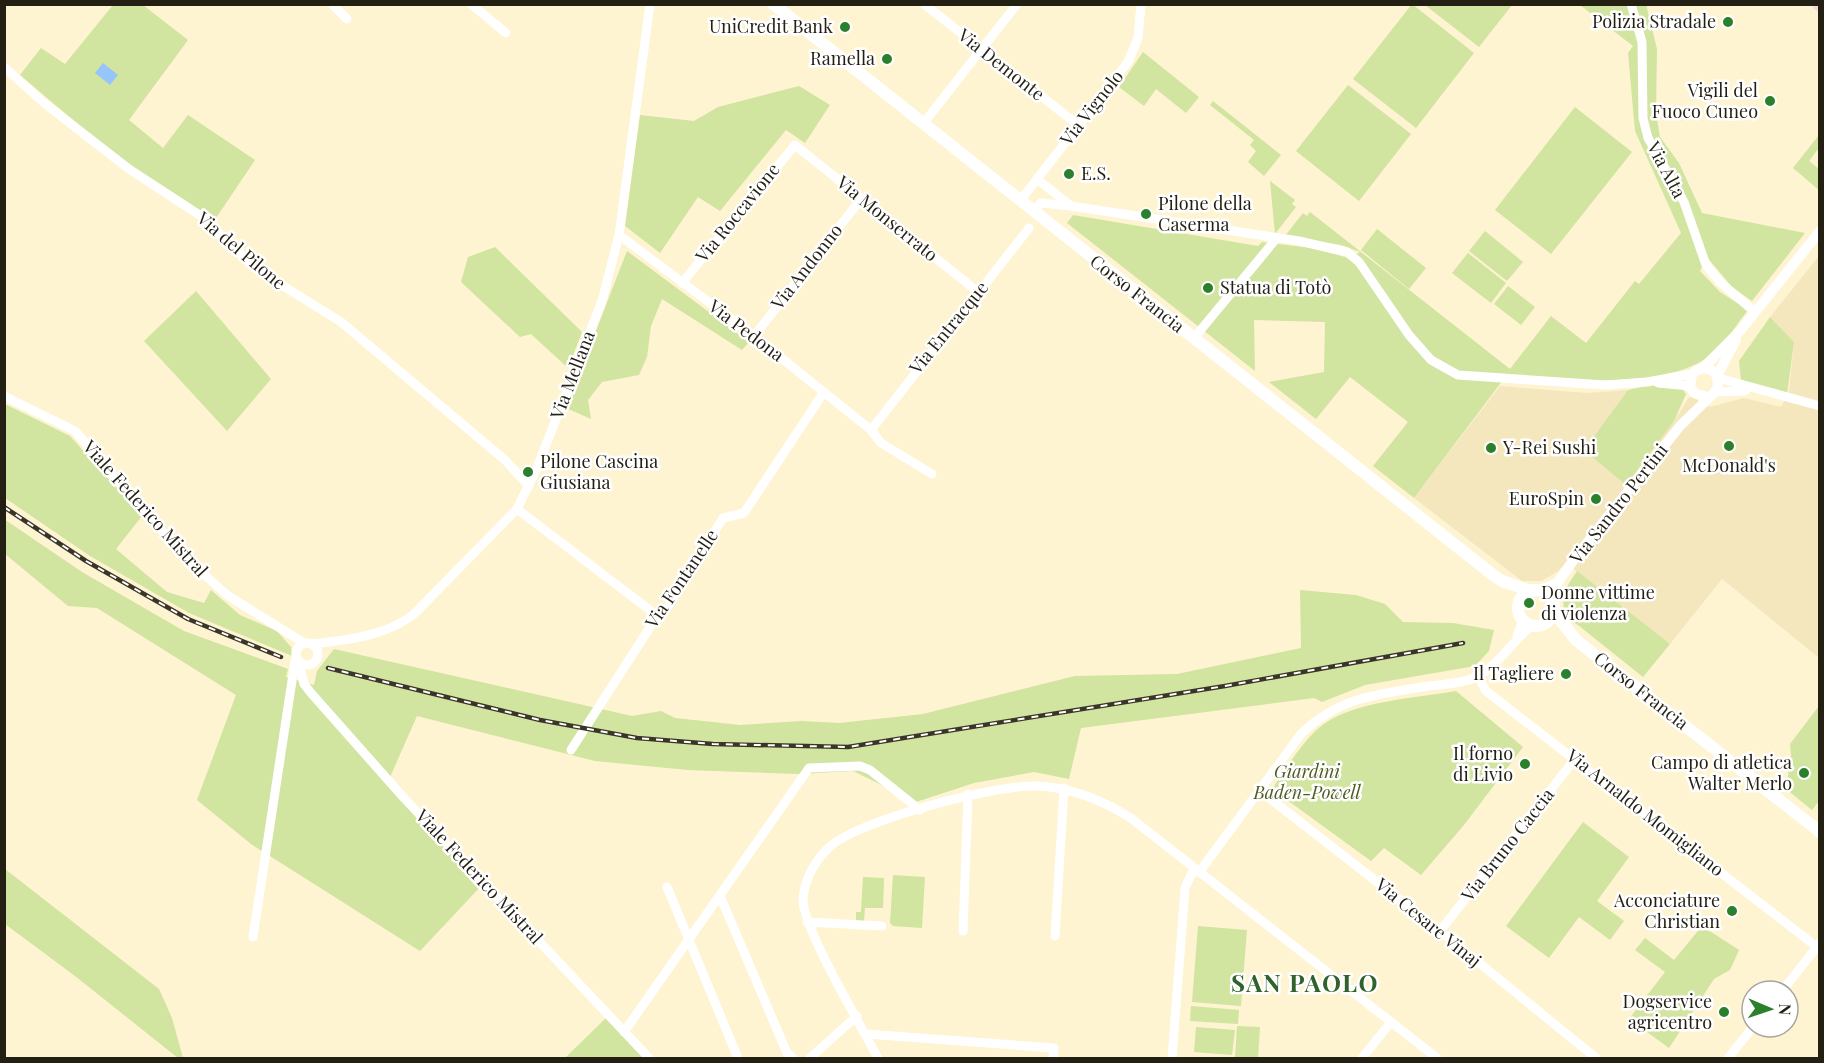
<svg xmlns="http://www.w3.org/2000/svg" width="1824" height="1063" font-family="'Playfair Display',serif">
	<rect width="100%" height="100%" fill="#fef4d2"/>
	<!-- built -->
	<polygon fill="#f4e7be" points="1819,256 1819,658 1722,579 1670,644 1566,563 1557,572 1541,581 1522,581 1414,498 1500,386 1587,393 1628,390 1584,450 1674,421 1690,396 1710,407 1744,398 1781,407 1789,391 1794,342 1770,317"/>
	<!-- green -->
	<g fill="#d1e4a0">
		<polygon points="1412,4 1474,53 1416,128 1353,79"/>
		<path d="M1646,4L1657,49L1656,112L1660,137L1679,163L1702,213L1805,233L1752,301L1732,287L1707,257L1700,271L1720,292L1748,310C1737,324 1726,342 1713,353C1670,391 1561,380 1506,376L1414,498L1373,466L1408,422L1350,377L1316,419L1269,382L1324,372L1325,322L1254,320L1255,371L1067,223L1073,215L1258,246L1262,242L1312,248L1349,258L1360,252L1341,245L1285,236L1303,213L1307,216L1310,212L1510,369L1551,316L1586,343L1635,281L1639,284L1681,233L1635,131L1628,53L1633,46L1580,5Z"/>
		<polygon points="113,5 143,5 188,40 129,120 163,148 188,115 255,160 214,221 112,153 20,75 41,48 65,64"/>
		<polygon points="1425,5 1512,5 1479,47"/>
		<polygon points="1143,52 1199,97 1186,113 1156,89 1144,106 1119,87"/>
		<polygon points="1348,85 1411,134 1359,201 1296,151"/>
		<polygon points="799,86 830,105 805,143 786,130 720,211 698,197 660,253 625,226 640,115 694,121 718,107"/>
		<polygon points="1213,101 1281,155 1264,176 1248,162 1256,151 1250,145 1254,140 1210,105"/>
		<polygon points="1575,107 1632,152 1551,254 1495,210"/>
		<polygon points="1819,135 1819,148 1809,161 1819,169 1819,190 1793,168"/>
		<polygon points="1270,181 1295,200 1292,204 1296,207 1275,234"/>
		<polygon points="1377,229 1426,268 1409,289 1361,250"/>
		<polygon points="1485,231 1523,262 1507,281 1469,251"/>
		<polygon points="495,247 582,332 568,368 531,334 520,337 461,282 468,257"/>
		<polygon points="627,251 749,342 742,350 662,299 651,326 647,357 639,375 602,382 588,400 591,419 566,408"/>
		<polygon points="1468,253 1506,283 1491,303 1452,273"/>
		<polygon points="1508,286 1535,307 1521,325 1494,304"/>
		<polygon points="196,291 271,379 227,431 144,341"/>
		<polygon points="1770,317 1794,342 1787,394 1741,380 1739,361"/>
		<polygon points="1651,385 1680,386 1686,394 1674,421 1626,485 1584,450 1628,390"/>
		<polygon points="5,404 70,436 142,516 116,549 167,592 204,603 211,590 240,615 277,631 291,647 292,656 189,613 90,556 5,498"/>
		<polygon points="4,519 82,572 184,631 288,669 286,677 314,685 317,671 334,649 632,716 661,711 675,718 740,725 801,721 839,723 923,714 1075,676 1177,674 1301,648 1300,590 1356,595 1385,604 1403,622 1453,623 1494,630 1489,651 1475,666 1365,685 1322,702 1314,698 1081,728 1069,779 1034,772 974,783 916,802 853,771 800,774 688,770 595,761 417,716 387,784 482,885 420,951 251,844 197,800 236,695 97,608 68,606 5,554"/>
		<polygon points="1577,571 1670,644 1643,677 1578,625 1564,617 1563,593"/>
		<path d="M1456,691L1523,747L1464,825L1421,875L1384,848L1371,861L1272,789C1287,768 1300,744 1320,727C1351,701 1417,698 1456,691Z"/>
		<polygon points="1819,706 1819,801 1812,810 1786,789 1791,756 1790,744"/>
		<polygon points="1583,822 1629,857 1597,901 1624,921 1610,940 1579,917 1549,958 1506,926"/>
		<polygon points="5,869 159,989 172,1018 183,1058 178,1058 75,976 5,924"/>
		<polygon points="893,875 925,877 922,928 893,926 890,923"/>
		<polygon points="863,877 884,878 883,908 865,908 864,921 856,921 856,912 861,912"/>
		<polygon points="1198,926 1247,930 1241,1006 1192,1002"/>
		<polygon points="1702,926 1739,950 1730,970 1714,979 1669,1048 1629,1019 1665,972 1635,950 1645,938 1674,960"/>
		<polygon points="1191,1006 1239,1010 1238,1024 1190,1021"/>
		<polygon points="606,1018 644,1058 565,1058"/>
		<polygon points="1237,1026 1260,1027 1258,1058 1235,1058"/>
		<polygon points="1196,1027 1235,1030 1232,1055 1194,1052"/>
	</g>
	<!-- water -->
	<polygon fill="#95c5fb" points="103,63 118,75 110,85 95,73"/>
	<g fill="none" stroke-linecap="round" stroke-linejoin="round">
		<!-- minor -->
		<g stroke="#fff" stroke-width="9">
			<polyline points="332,4 347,19"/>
			<polyline points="471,4 506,33"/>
			<polyline points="924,4 1078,125"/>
			<polyline points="1631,4 1642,42 1643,118 1648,138 1684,202 1706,265 1721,283 1755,312"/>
			<polyline points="4,67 44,103 129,169 201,216 256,269 341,322 505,460 529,486"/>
			<polyline points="923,124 1017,4"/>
			<polyline points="1037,179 1071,206"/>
			<polyline points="1020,201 1128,62 1138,38 1141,4"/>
			<polyline points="1033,211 1041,203 1071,206 1299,241 1347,252 1359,262 1409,335 1431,360 1458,375 1605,385 1647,382 1692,374"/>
			<polyline points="619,235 754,336 871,430 881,443 932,474"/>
			<polyline points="682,283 795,145 978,292"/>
			<polyline points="754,336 861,199"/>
			<polyline points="1194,338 1276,239"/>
			<polyline points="1718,378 1820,406"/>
			<polyline points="1658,383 1690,386"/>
			<polyline points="1715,392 1745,391"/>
			<polyline points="4,396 75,431 185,557 227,595 304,643"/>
			<polyline points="871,430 1029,228"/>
			<polyline points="517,509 659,617"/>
			<polyline points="1517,636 1523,620"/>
			<circle cx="307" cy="654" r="11"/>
			<path d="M312,644C346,640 389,636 416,612L517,509L537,468L602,301L619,235L650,4"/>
			<polyline points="298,661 304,684 311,693 404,798 649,1058"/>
			<polyline points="1478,676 1486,691 1817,947"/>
			<polyline points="571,750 654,621 668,607 723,518 744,513 824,392"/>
			<polyline points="1259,790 1440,931 1596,1058"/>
			<path d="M1200,871L1301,734C1339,697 1378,694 1429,686C1443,684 1460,684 1474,678C1495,669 1513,641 1532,625"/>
			<polyline points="667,887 738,1058"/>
			<polyline points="720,896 787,1053 793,1058"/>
			<polyline points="807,922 882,926"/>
			<polyline points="963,931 968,794"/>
			<polyline points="1440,931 1575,759"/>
			<polyline points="1055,936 1064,788"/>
			<polyline points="253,937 295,661"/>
			<polyline points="1782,991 1820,943"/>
			<polyline points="624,1032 809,768 860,766 870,770 920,810"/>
			<polyline points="866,1034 1054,1048 1053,1058"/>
			<polyline points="810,1058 857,1016"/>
			<path d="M878,1058C863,1029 801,926 803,898C805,877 817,857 833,844C866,819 996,784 1038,786C1073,788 1103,800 1132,819L1437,1058"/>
			<polyline points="1172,1058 1185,888 1192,873 1200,871"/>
			<polyline points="1362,1058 1391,1022"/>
			<polyline points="1728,1058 1753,1027"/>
		</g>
		<!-- tertiary -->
		<g stroke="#fff" stroke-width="10">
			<polyline points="1703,368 1740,331 1820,231"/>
			<polyline points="1717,376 1736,340"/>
			<polyline points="1541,590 1558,582"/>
			<path d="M1553,601L1558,582L1575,558L1680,426L1715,392L1718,386L1717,376C1710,366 1701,366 1692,374L1690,386L1694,393L1707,397"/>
		</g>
		<!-- secondary -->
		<g stroke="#fff" stroke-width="12">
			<polyline points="773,4 1493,575 1502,581 1531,591"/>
			<circle cx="1536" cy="608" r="18"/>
			<polyline points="1554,612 1576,640 1820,832"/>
		</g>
		<!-- primary -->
		<polyline stroke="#f7dadd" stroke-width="14" points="1819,4 1820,5"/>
		<!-- rail casing -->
		<g stroke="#3a3527" stroke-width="4.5">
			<g id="rail">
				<polyline points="4,507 86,561 188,619 281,657"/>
				<polyline points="328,668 540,720 637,738 713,744 848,747 1225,686 1463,643"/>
			</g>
		</g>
		<!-- rail -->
		<use href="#rail" stroke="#fff" stroke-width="2" stroke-dasharray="7" stroke-linecap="butt"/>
	</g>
	<!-- markers -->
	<g fill="#2c7f2b" stroke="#fff" stroke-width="2">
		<circle cx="1728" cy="22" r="6"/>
		<circle cx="845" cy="27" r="6"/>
		<circle cx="887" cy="59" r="6"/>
		<circle cx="1770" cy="101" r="6"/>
		<circle cx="1069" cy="174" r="6"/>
		<circle cx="1146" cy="214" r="6"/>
		<circle cx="1208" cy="288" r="6"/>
		<circle cx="1729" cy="446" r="6"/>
		<circle cx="1491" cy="448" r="6"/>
		<circle cx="528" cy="472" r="6"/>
		<circle cx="1596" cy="499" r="6"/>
		<circle cx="1529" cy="603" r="6"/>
		<circle cx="1566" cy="674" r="6"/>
		<circle cx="1525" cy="764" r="6"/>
		<circle cx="1804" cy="773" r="6"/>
		<circle cx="1732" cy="911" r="6"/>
		<circle cx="1724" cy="1012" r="6"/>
	</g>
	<g text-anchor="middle" stroke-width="5" stroke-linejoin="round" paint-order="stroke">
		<!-- poi labels -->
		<g font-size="18" fill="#231f13" stroke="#fff" text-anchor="end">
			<text x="1716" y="28">Polizia Stradale</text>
			<text x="833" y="33">UniCredit Bank</text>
			<text x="875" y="65">Ramella</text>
			<text x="1758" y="97">Vigili del<tspan x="1758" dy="21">Fuoco Cuneo</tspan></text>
			<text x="1081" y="180" text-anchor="start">E.S.</text>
			<text x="1158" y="210" text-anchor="start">Pilone della<tspan x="1158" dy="21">Caserma</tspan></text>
			<text x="1220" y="294" text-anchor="start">Statua di Totò</text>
			<text x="1503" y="454" text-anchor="start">Y-Rei Sushi</text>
			<text x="540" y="468" text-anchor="start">Pilone Cascina<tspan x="540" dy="21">Giusiana</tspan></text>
			<text x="1729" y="472" text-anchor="middle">McDonald's</text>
			<text x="1584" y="505">EuroSpin</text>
			<text x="1541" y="599" text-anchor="start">Donne vittime<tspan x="1541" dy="21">di violenza</tspan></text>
			<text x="1554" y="680">Il Tagliere</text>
			<text x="1513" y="760">Il forno<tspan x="1513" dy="21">di Livio</tspan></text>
			<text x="1792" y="769">Campo di atletica<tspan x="1792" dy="21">Walter Merlo</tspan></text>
			<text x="1720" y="907">Acconciature<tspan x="1720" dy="21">Christian</tspan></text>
			<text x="1712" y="1008">Dogservice<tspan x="1712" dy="21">agricentro</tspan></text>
		</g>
		<!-- street labels -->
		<g font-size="18" fill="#231f13" stroke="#fff">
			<text transform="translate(1001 65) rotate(38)" y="6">Via Demonte</text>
			<text transform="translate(1092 108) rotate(-52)" y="6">Via Vignolo</text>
			<text transform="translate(1666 170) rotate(62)" y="6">Via Alta</text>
			<text transform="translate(738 213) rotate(-51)" y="6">Via Roccavione</text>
			<text transform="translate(887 219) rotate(39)" y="6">Via Monserrato</text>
			<text transform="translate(241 251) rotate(40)" y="6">Via del Pilone</text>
			<text transform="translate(807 267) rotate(-52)" y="6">Via Andonno</text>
			<text transform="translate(1137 294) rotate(38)" y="6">Corso Francia</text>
			<text transform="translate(949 328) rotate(-51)" y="6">Via Entracque</text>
			<text transform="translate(746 331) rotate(37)" y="6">Via Pedona</text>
			<text transform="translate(573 375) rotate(-69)" y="6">Via Mellana</text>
			<text transform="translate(1619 504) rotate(-52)" y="6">Via Sandro Pertini</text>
			<text transform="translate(145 509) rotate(48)" y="6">Viale Federico Mistral</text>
			<text transform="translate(682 579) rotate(-56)" y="6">Via Fontanelle</text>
			<text transform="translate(1641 691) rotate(38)" y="6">Corso Francia</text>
			<text transform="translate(1645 813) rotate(38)" y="6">Via Arnaldo Momigliano</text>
			<text transform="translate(1508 845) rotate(-52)" y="6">Via Bruno Caccia</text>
			<text transform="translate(479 877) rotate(47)" y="6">Viale Federico Mistral</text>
			<text transform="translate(1428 923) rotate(39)" y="6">Via Cesare Vinaj</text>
		</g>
		<!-- park labels -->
		<g font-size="18" font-style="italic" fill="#4e5c1f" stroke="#fff">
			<text x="1307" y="778">Giardini<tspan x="1307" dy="21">Baden-Powell</tspan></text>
		</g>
		<!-- district labels -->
		<g font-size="24" font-weight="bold" letter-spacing="1.5" fill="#2f622d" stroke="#fff">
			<text x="1305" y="992">SAN PAOLO</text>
		</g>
	</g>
	<!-- border -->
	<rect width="1824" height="1063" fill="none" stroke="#231f13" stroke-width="12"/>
	<!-- north arrow -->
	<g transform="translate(1770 1009) rotate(92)"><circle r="28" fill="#ffffff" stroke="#a7a5a1" stroke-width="1.5"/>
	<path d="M0-4.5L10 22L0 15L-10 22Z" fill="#2c7f2b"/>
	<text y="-9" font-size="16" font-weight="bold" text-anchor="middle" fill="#231f13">N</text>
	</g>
</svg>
